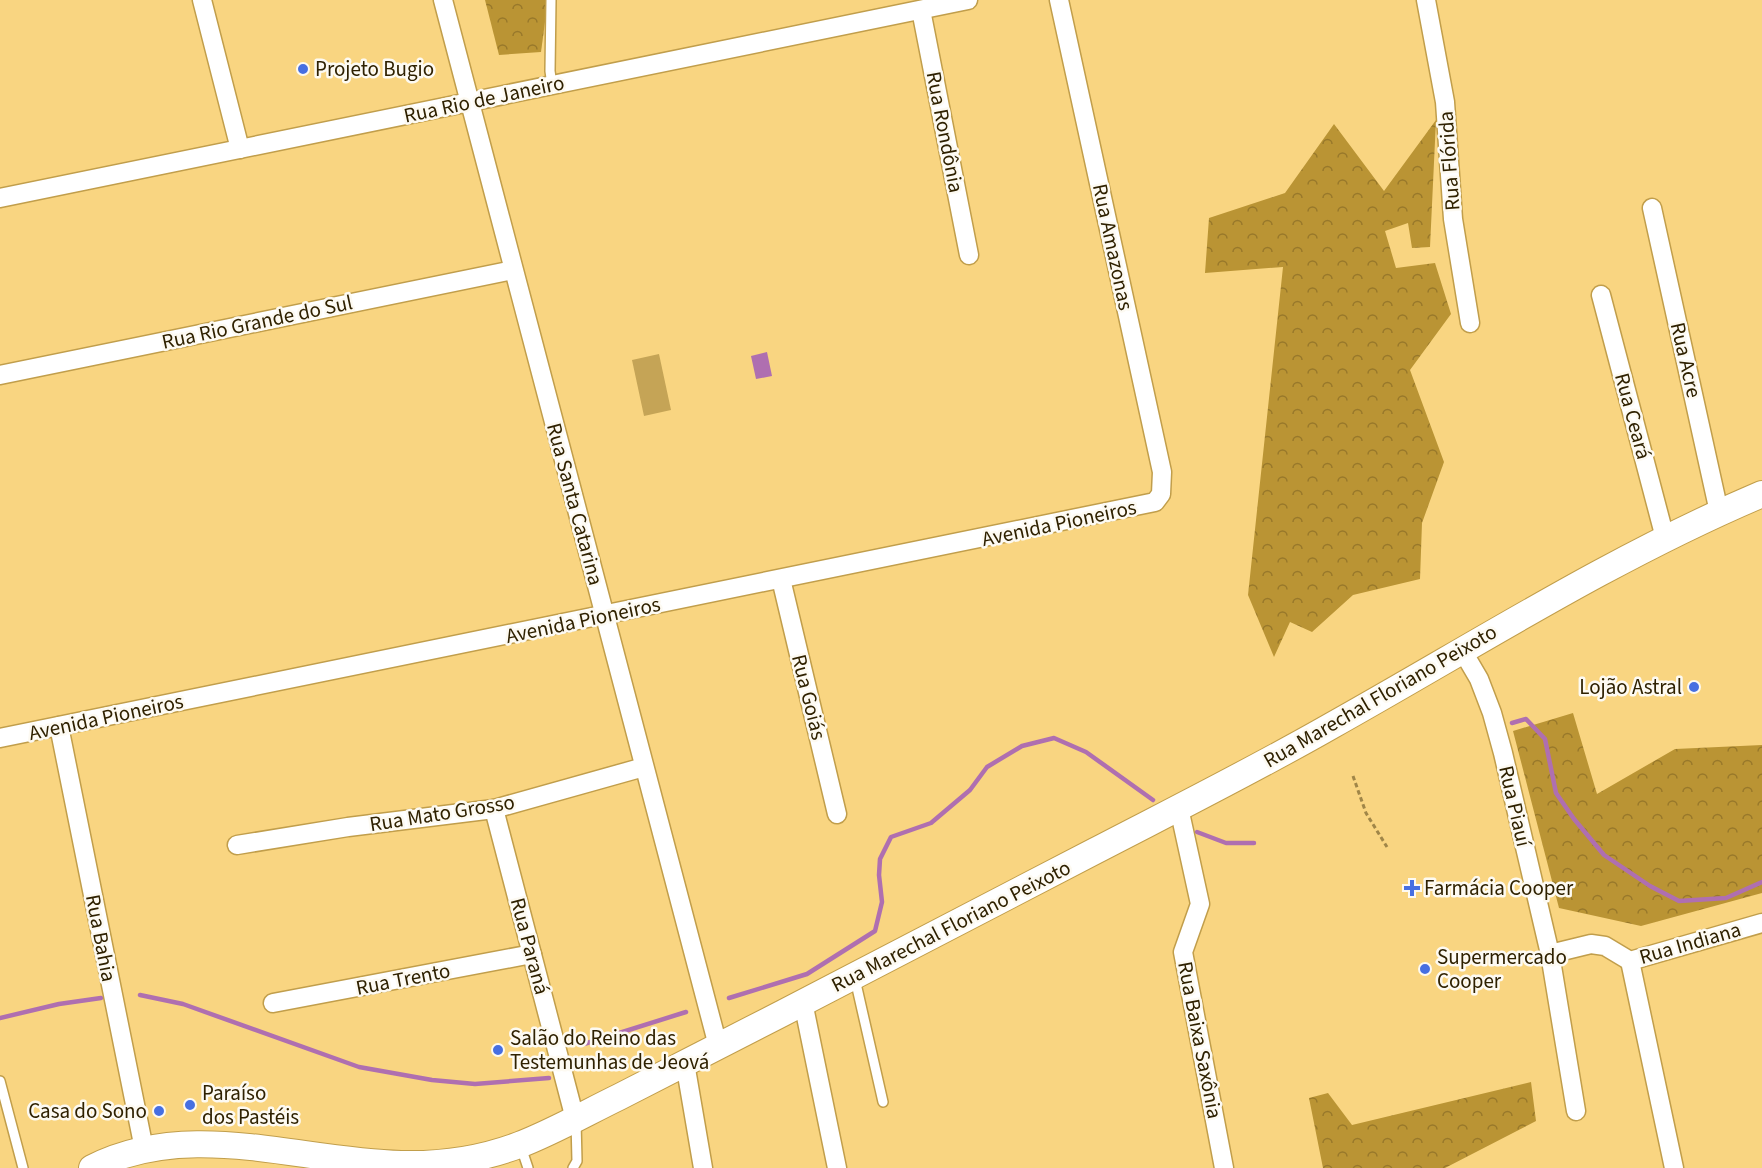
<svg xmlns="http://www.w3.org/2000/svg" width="1762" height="1168" font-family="'Source Sans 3',sans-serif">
	<defs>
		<pattern id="forest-crowns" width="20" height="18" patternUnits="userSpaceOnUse" patternTransform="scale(1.5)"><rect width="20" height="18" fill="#ba9434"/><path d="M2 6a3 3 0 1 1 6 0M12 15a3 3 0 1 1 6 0" fill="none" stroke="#98782a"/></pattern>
	</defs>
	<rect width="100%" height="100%" fill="#f9d581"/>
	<!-- green -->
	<polygon fill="#c5a456" points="659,354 671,410 644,416 632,360"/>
	<!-- forest -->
	<g fill="url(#forest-crowns)">
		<polygon points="485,0 548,0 541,52 499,55"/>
		<polygon points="1436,120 1430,247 1412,248 1408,223 1385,231 1396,268 1435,263 1451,314 1410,370 1444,462 1422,523 1420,579 1353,595 1312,632 1290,622 1274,657 1248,595 1283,267 1205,273 1209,218 1285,193 1334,124 1384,191"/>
		<polygon points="1573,713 1597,794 1675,749 1762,745 1762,893 1641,926 1559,908 1513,731"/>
		<polygon points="1531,1082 1536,1121 1445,1168 1323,1168 1309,1098 1328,1093 1352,1125"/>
	</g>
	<!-- water -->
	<polygon fill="#af6fb0" points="767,352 772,376 756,379 751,356"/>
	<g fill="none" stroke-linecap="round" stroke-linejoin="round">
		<!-- stream -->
		<g stroke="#af6fb0" stroke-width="4.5">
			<polyline points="1512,723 1526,719 1545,739 1556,793 1574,819 1604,855 1650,886 1679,901 1726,898 1762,882"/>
			<polyline points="1197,832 1226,843 1254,843"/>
			<polyline points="140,995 183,1004 359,1067 432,1080 475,1084 549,1078"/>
			<polyline points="729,998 807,974 875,931 882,902 879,875 880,859 891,837 931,823 970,790 987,767 1022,746 1054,738 1086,752 1153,800"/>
			<polyline points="0,1018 59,1004 101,998"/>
			<polyline points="584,1044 686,1012"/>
		</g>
		<!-- lane casing -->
		<g stroke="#c19e4b" stroke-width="12">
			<g id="lane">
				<polyline points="551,0 550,71 552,85"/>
				<polyline points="855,979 883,1102"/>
				<polyline points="0,1081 23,1168"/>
				<polyline points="521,1147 528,1168"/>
				<polyline points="573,1168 577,1161 576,1121"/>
			</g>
		</g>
		<!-- street casing -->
		<g stroke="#c19e4b" stroke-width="21">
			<g id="street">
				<polyline points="202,0 240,149"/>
				<polyline points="443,0 718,1046"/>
				<polyline points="1426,0 1445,102 1453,219 1470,323"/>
				<polyline points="921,10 969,255"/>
				<polyline points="0,198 968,0"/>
				<polyline points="1652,208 1719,512"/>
				<polyline points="1601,295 1665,538"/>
				<polyline points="0,375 513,270"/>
				<polyline points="781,579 837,814"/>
				<polyline points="1462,650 1479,679 1492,713 1503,753 1550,954 1576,1111"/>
				<polyline points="59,726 144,1149"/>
				<polyline points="0,738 1155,502 1161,494 1162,472 1059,0"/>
				<polyline points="1179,808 1200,904 1183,952 1224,1168"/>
				<polyline points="494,809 575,1119"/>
				<polyline points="237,845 348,827 494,809 644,767"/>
				<polyline points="1550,954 1591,944 1605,946 1630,961 1762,923"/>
				<polyline points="1630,961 1674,1168"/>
				<polyline points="803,1002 837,1168"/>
				<polyline points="273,1003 532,954"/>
				<polyline points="685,1063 703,1168"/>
			</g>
		</g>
		<!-- secondary casing -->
		<g stroke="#c19e4b" stroke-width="28">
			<path id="secondary" d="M92,1168C190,1118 299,1162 401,1164C441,1165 482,1159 519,1145C553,1132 586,1113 619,1097C674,1069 728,1041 783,1013C887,959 991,905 1095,851C1174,810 1254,770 1331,726C1474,646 1611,558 1762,494"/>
		</g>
		<!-- path -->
		<polyline stroke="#a08648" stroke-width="3" stroke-dasharray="4.5 3" stroke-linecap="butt" points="1353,776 1366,813 1387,847"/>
		<!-- lane -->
		<use href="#lane" stroke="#fff" stroke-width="9"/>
		<!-- street -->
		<use href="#street" stroke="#fff" stroke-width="18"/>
		<!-- secondary -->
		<use href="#secondary" stroke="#fff" stroke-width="26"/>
	</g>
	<!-- markers -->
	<g fill="#476fe1" stroke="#fdfaf2" stroke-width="2">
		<circle cx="303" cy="69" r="6"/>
		<circle cx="1694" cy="687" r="6"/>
		<path d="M1409 879h6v6h6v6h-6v6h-6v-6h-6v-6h6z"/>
		<circle cx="1425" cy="969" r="6"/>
		<circle cx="498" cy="1050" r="6"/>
		<circle cx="190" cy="1105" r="6"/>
		<circle cx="159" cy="1111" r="6"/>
	</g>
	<g text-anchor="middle" stroke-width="5" stroke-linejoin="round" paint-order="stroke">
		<!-- poi labels -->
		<g font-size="21" fill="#2f2100" stroke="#fdfaf2" text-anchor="start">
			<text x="315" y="76">Projeto Bugio</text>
			<text x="1682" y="694" text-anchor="end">Lojão Astral</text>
			<text x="1424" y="895">Farmácia Cooper</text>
			<text x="1437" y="964">Supermercado<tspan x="1437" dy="24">Cooper</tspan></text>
			<text x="510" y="1045">Salão do Reino das<tspan x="510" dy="24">Testemunhas de Jeová</tspan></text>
			<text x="202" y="1100">Paraíso<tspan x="202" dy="24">dos Pastéis</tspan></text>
			<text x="147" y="1118" text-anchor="end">Casa do Sono</text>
		</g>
		<!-- street labels -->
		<g font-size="21" fill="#2f2100" stroke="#fdfaf2">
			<text transform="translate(484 99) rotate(-12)" y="7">Rua Rio de Janeiro</text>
			<text transform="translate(945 132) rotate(79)" y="7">Rua Rondônia</text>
			<text transform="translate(1449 161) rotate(-94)" y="7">Rua Flórida</text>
			<text transform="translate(1113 247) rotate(78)" y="7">Rua Amazonas</text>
			<text transform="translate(257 322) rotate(-12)" y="7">Rua Rio Grande do Sul</text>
			<text transform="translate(1686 360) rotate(77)" y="7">Rua Acre</text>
			<text transform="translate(1633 416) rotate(75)" y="7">Rua Ceará</text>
			<text transform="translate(575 504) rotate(75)" y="7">Rua Santa Catarina</text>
			<text transform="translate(1059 523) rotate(-12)" y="7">Avenida Pioneiros</text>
			<text transform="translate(583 620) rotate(-12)" y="7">Avenida Pioneiros</text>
			<text transform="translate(1380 696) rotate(-30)" y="7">Rua Marechal Floriano Peixoto</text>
			<text transform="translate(809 697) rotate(76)" y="7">Rua Goiás</text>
			<text transform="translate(106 717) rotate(-12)" y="7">Avenida Pioneiros</text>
			<text transform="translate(1515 806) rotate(77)" y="7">Rua Piauí</text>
			<text transform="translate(442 813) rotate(-9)" y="7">Rua Mato Grosso</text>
			<text transform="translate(951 926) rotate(-27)" y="7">Rua Marechal Floriano Peixoto</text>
			<text transform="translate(101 938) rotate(79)" y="7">Rua Bahia</text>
			<text transform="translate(1690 943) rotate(-16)" y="7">Rua Indiana</text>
			<text transform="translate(530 946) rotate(75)" y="7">Rua Paraná</text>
			<text transform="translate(403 979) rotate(-11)" y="7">Rua Trento</text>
			<text transform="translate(1200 1040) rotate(79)" y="7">Rua Baixa Saxônia</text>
		</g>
	</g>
</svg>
